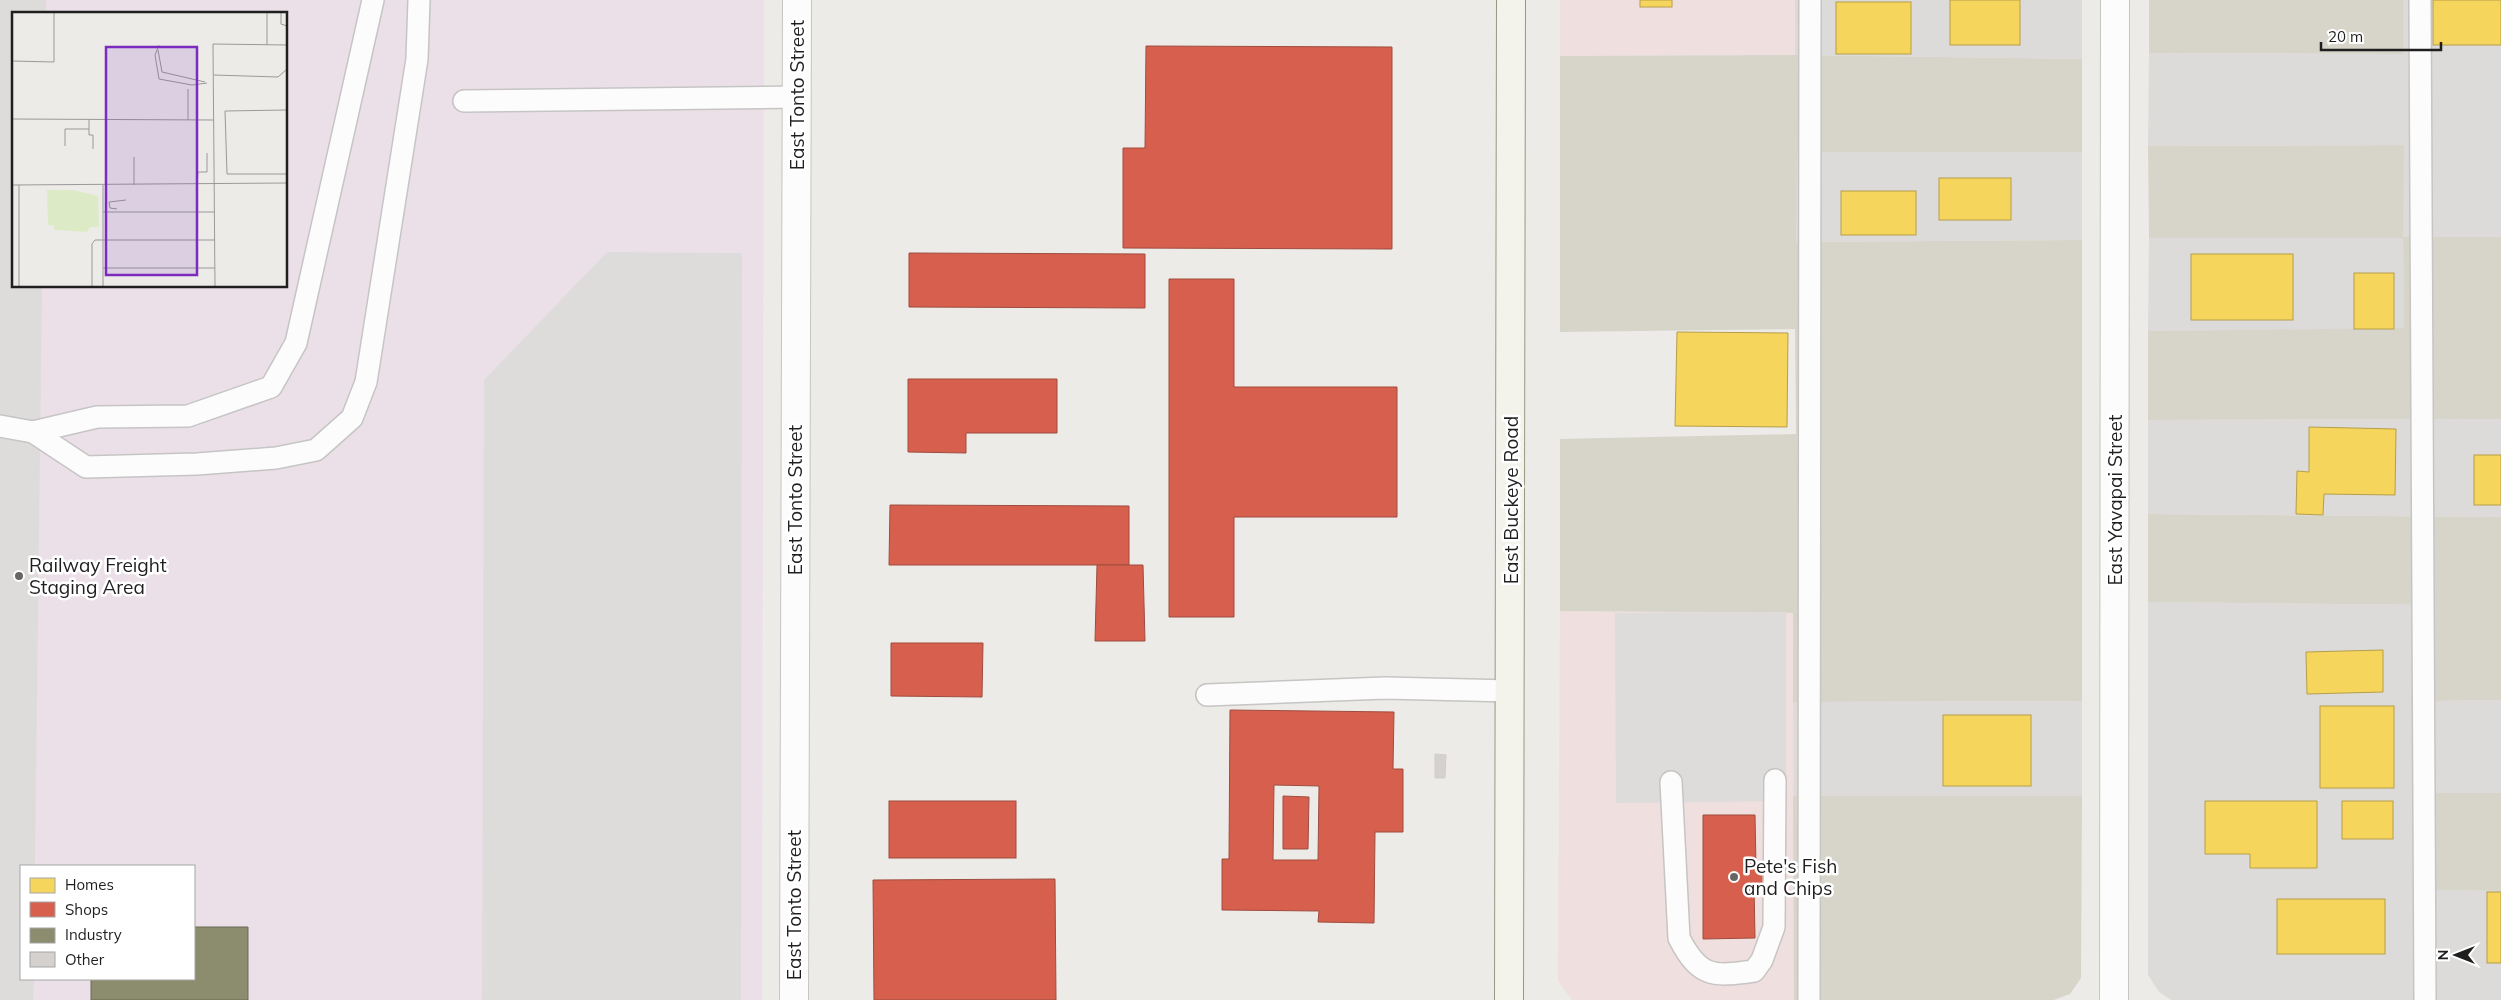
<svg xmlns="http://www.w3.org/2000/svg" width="2501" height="1000" font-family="Mulish,sans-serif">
	<rect width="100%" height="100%" fill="#edebe8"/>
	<!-- residential -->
	<g fill="#dcdbd9">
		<polygon points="1795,0 2082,0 2082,59 1795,55"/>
		<polygon points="2403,0 2501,0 2501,237 2403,238 2404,329 2148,331 2149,238 2403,237 2403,145 2148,146 2149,53 2403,54"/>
		<polygon points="1796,152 2082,152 2082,240 1796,242"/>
		<polygon points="2501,419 2501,517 2148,514 2148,420"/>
		<polygon points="2148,602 2434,605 2435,701 2501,700 2501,793 2436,793 2435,890 2501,891 2501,1000 2171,1000 2159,992 2148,975"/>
		<polygon points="2082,701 2082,796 1793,796 1793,702"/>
	</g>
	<!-- commercial -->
	<g fill="#efdfde">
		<polygon points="1560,0 1795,0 1795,55 1560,56"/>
		<polygon points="1560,611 1793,613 1794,1000 1572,1000 1558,981"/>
	</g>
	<!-- industrial -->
	<path fill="#ebe0e8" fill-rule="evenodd" d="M0,0H764L762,1000H0ZM14,14H286V286H14ZM21,866H194V979H21Z"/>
	<!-- construction -->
	<g fill="#d7d5ca">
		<polygon points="2149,0 2403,0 2403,54 2149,53"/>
		<polygon points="1795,55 2082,59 2082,152 1797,152 1796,242 2082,240 2082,701 1793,702 1793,613 1560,611 1560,439 1796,434 1795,329 1560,332 1560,56"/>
		<polygon points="2404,145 2403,237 2501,237 2501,419 2148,420 2148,331 2404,328 2403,238 2149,238 2148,146"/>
		<polygon points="2148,514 2501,517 2501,700 2434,701 2434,605 2148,602"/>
		<polygon points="2435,793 2501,793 2501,891 2435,890"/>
		<polygon points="1793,796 2082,796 2081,978 2070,994 2054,1000 1794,1000"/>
	</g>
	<!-- parking -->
	<g fill="#dddcdb">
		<polygon points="0,0 46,0 46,14 14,14 14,286 42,286 35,866 21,866 21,979 34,979 33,1000 0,1000"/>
		<polygon points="607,252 742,253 741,1000 482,1000 484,380"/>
		<polygon points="1786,612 1786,801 1616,803 1615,613"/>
	</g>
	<!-- homes -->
	<g fill="#f6d55c" stroke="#b69e4a">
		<rect x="1640" y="0" width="32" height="7"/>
		<rect x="1950" y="0" width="70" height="45"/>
		<rect x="2433" y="0" width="68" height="45"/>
		<rect x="1836" y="2" width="75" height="52"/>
		<rect x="1939" y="178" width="72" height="42"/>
		<rect x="1841" y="191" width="75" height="44"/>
		<rect x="2191" y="254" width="102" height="66"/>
		<rect x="2354" y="273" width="40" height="56"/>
		<polygon points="1677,332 1788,333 1787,427 1675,426"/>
		<polygon points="2309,427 2396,429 2395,495 2324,494 2323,515 2296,514 2297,471 2309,472"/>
		<rect x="2474" y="455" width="27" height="50"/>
		<polygon points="2383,650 2383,692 2307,694 2306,652"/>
		<rect x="2320" y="706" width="74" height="82"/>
		<rect x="1943" y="715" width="88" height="71"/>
		<polygon points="2205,801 2317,801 2317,868 2250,868 2250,854 2205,854"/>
		<rect x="2342" y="801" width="51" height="38"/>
		<rect x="2487" y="892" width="14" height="71"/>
		<rect x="2277" y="899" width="108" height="55"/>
	</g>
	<!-- shops -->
	<g fill="#d6604d" stroke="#9f4c3f" fill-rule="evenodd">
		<polygon points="1146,46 1392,47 1392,249 1123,248 1123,148 1145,148"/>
		<polygon points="909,253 1145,254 1145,308 909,307"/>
		<polygon points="1169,279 1234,279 1234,387 1397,387 1397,517 1234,517 1234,617 1169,617"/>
		<polygon points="908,379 1057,379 1057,433 966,433 966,453 908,452"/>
		<polygon points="890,505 1129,506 1129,565 889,565"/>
		<polygon points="1097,565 1143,565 1145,641 1095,641"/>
		<polygon points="891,643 983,643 982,697 891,696"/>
		<path d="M1230,710L1394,712L1393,769H1403V832H1375L1374,923L1318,922L1319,911L1222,910V859H1229ZM1274,785L1319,786L1318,860H1273Z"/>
		<polygon points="1283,796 1309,797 1308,849 1283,849"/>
		<rect x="889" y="801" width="127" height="57"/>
		<polygon points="1703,815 1755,815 1756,868 1765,868 1765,886 1754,886 1755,938 1703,939"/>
		<polygon points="1055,879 1056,1000 874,1000 873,880"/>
	</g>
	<!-- industry -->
	<polygon fill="#8c8c6e" stroke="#6b6b56" points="194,927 248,927 248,1000 91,1000 91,979 194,979"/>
	<!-- building -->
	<polygon fill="#d4d1cf" stroke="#d1cdc9" points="1435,754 1446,755 1445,778 1435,778"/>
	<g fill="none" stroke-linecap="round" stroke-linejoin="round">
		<!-- service casing -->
		<g stroke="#c6c5c4" stroke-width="24">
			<g id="service">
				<polyline points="2420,0 2425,1000"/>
				<polyline points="464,101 797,97"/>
				<polyline points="0,426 33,432 86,467 197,464 276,458 316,450 352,418 366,382 417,59 419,0"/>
				<polyline points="33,432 97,417 188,416 271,387 296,343 373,0"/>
				<polyline points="1207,695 1385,688 1511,691"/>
				<path d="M1671,782L1679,938C1699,977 1712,977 1754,971L1762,960L1774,927L1775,780"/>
				<polyline points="1809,1000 1810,0"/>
			</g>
		</g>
		<!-- minor casing -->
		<g stroke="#c6c5c4" stroke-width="30">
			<g id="minor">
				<polyline points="794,1000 797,0"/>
				<polyline points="2114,1000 2115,0"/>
			</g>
		</g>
		<!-- secondary casing -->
		<g stroke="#989780" stroke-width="30">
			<polyline id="secondary" points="1509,1000 1511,0"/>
		</g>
		<!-- service -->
		<use href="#service" stroke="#fcfcfc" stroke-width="21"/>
		<!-- minor -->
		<use href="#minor" stroke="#fcfcfc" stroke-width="28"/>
		<!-- secondary -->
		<use href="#secondary" stroke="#f4f3eb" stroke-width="28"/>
	</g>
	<!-- markers -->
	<g fill="#676665" stroke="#fff" stroke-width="2">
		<circle cx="19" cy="576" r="5"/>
		<circle cx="1734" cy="877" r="5"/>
	</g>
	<g text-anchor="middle" stroke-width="5" stroke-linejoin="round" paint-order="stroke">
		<!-- street labels -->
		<g font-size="19" fill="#1f1f1f" stroke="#fff">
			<text transform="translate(797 95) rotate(-90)" y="7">East Tonto Street</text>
			<text transform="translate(795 500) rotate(-90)" y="7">East Tonto Street</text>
			<text transform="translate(1511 500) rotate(-90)" y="7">East Buckeye Road</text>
			<text transform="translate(2115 500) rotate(-90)" y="7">East Yavapai Street</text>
			<text transform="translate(794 905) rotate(-90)" y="7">East Tonto Street</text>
		</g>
		<!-- poi labels -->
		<g font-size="19" fill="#1f1f1f" stroke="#fff" text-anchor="start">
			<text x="29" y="572">Railway Freight<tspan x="29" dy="22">Staging Area</tspan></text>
			<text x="1744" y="873">Pete's Fish<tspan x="1744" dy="22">and Chips</tspan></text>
		</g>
	</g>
	<!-- overview -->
	<g transform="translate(12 12)">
		<rect width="275" height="275" fill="#edebe8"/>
		<path d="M35,178H61L86,184L87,215H78L75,220L43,218L41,213H36Z" fill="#ddeac6"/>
		<path fill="none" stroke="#9b9998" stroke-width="1" d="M255,1V33M269,1V12L275,14M147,33L143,43L147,67L180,73L195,71M146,38L150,60L193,70M0,49L42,50V1M202,63L266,65L275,57M176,77V108M275,98L213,99L215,162H275M0,107L202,108M77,117V123H81V137M53,134V117H77V107M122,145V173M0,173L275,171M7,173V274M91,173V274M185,173L186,160H195V141M105,197L98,196L97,190L114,188M91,200H202M91,256H203M80,274V232L83,228H203M203,274L201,32L275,33"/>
		<path fill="#7b2cbf" fill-opacity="0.15" stroke="#7b2cbf" stroke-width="2.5" d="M94,35H185V263H94Z"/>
		<rect width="275" height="275" fill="none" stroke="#1f1f1f" stroke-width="2.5"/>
	</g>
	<!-- legend -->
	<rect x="20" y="865" width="175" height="115" fill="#ffffff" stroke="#a5a5a5"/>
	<rect x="30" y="878" width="25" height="15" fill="#f6d55c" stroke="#a5a5a5"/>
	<text x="65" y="890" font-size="15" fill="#1f1f1f">Homes</text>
	<rect x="30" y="902" width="25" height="15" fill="#d6604d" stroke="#a5a5a5"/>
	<text x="65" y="915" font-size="15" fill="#1f1f1f">Shops</text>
	<rect x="30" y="928" width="25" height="15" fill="#8c8c6e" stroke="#a5a5a5"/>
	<text x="65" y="940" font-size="15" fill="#1f1f1f">Industry</text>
	<rect x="30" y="952" width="25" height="15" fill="#d4d1cf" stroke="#a5a5a5"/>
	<text x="65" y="965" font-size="15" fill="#1f1f1f">Other</text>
	<!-- north arrow -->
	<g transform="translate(2456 955) rotate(270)" stroke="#ffffff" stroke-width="4" paint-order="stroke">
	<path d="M0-4L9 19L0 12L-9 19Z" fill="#1f1f1f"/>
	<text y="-8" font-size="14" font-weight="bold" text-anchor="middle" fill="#1f1f1f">N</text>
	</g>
	<!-- scale -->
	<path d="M2321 42v8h120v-8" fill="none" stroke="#1f1f1f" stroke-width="2.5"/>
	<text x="2328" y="42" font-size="15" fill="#1f1f1f" stroke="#ffffff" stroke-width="4" paint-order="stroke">20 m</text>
</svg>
